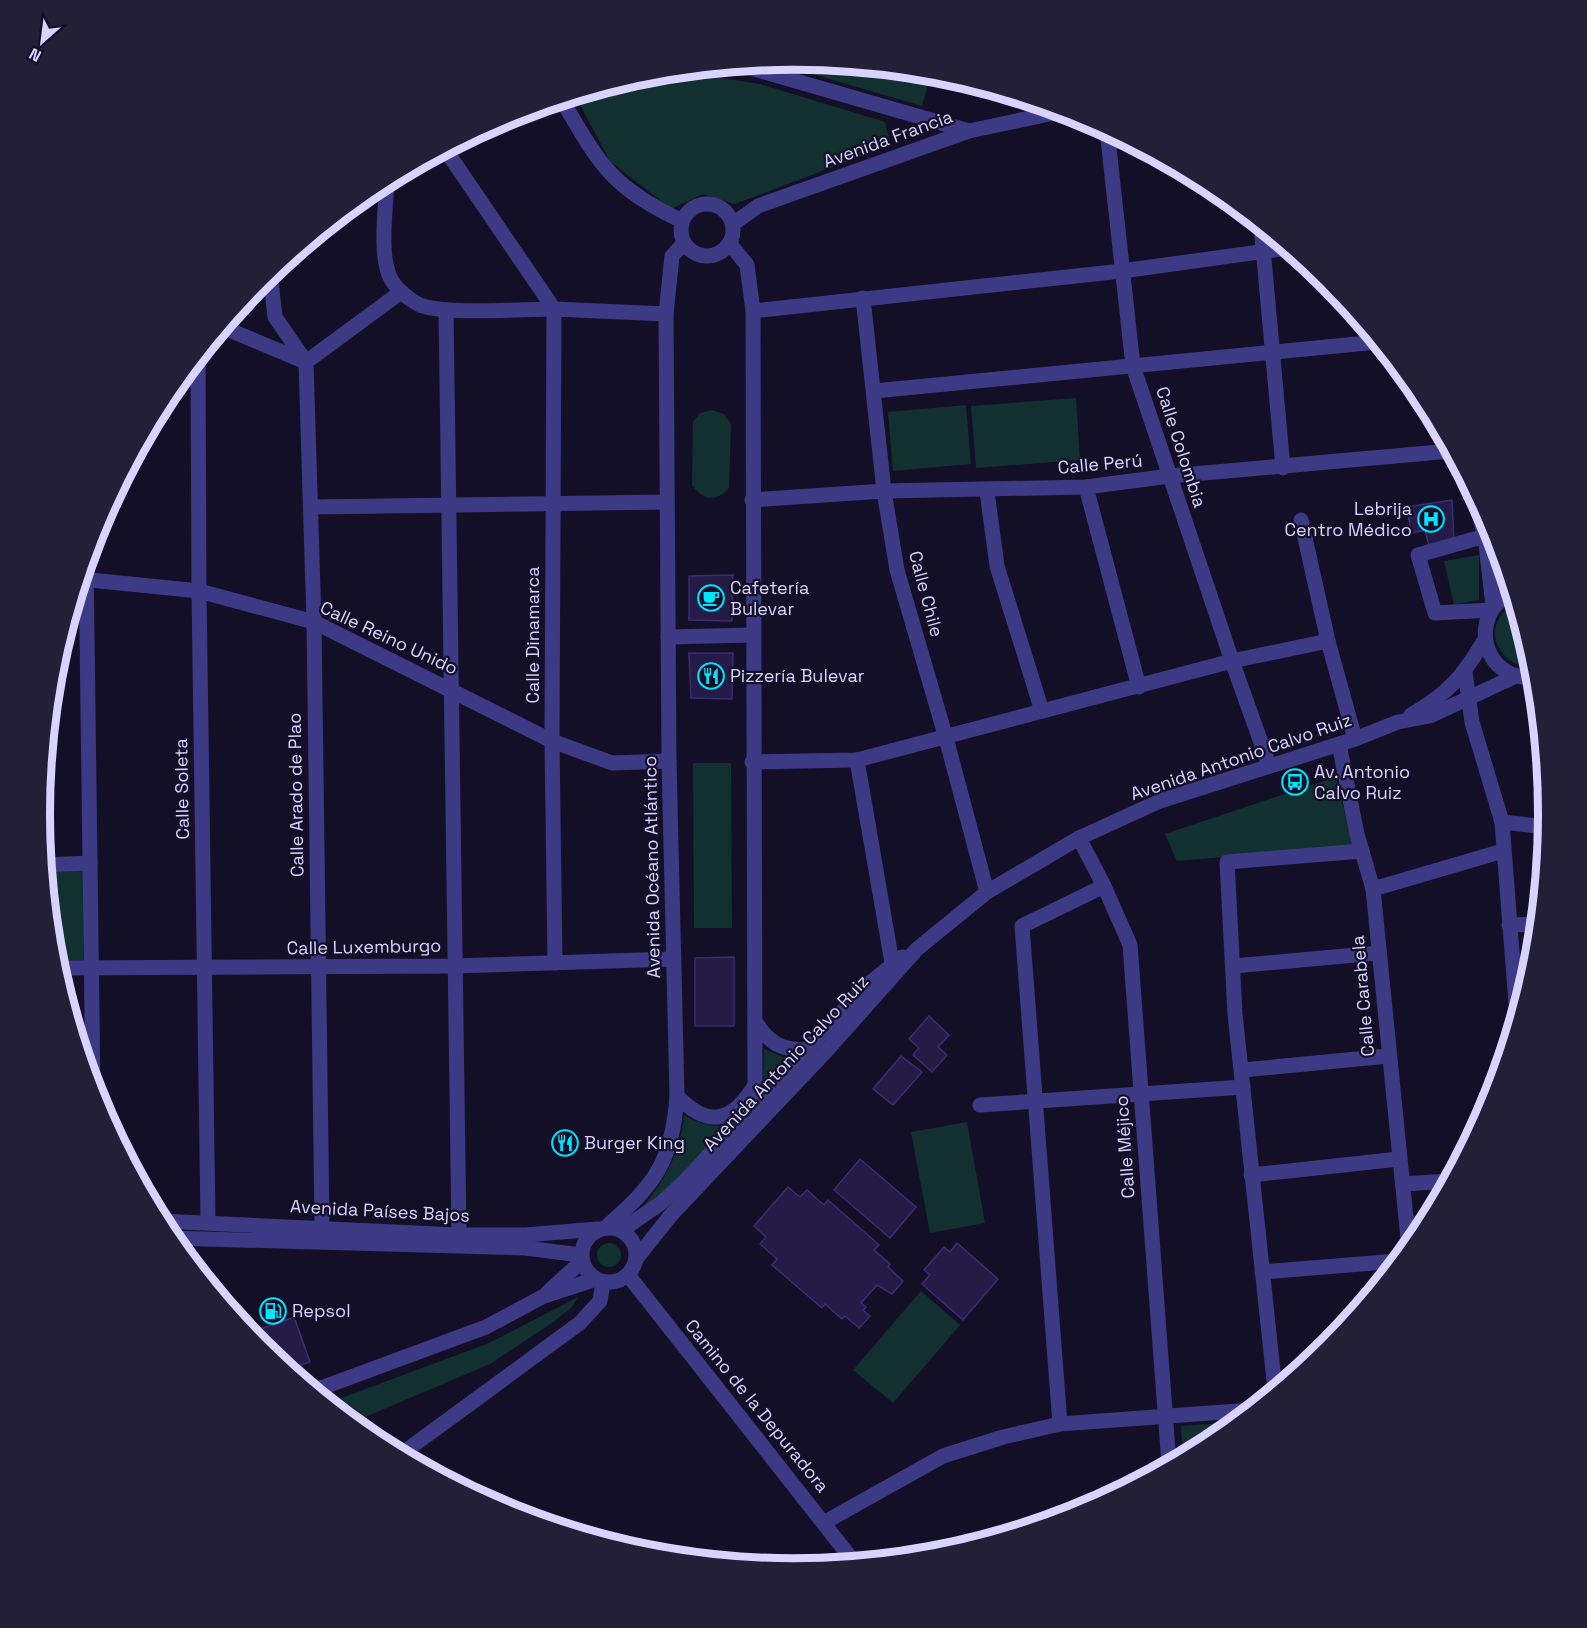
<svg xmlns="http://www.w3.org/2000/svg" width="1587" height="1628" font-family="'Space Grotesk',sans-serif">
	<rect width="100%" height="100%" fill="#130f26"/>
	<!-- green -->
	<g fill="#12302f">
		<polygon points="794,60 931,73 922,106 771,62"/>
		<polygon points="676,71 760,84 885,122 891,145 735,204 703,194 671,209 610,161 578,101 578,95 647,74"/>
		<polygon points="1076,398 1080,460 976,468 971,406"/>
		<polygon points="966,405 971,464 893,471 888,412"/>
		<path d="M712,410L724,414L731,424L729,488C715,503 703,500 692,485L693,422L700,413Z"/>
		<polygon points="1479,555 1479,600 1454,605 1444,561"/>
		<path d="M1514,604L1534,667V668C1496,666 1479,624 1514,604Z"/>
		<polygon points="693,763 731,763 732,928 694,928"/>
		<polygon points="1336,777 1353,846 1177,861 1165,834"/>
		<polygon points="83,871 83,960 53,961 45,872"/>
		<polygon points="764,1049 790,1060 763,1088"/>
		<path d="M684,1115C699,1124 710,1126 728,1126L673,1184L642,1208C665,1180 681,1152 684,1115Z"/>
		<polygon points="967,1122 985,1223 930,1233 911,1132"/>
		<circle cx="609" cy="1255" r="12"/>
		<polygon points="921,1291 960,1325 893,1403 853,1370"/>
		<polygon points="578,1297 572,1307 552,1323 490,1364 351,1423 328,1403 489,1343"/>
		<polygon points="1237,1422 1212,1442 1183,1457 1181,1426"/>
	</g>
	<!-- building -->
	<g fill="#241b47" stroke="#3b2d73" stroke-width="1.5">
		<polygon points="1452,500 1454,541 1429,546 1425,530 1411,533 1407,507"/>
		<polygon points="733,575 732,621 689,620 689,576"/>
		<polygon points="689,653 733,653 732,699 691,698"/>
		<polygon points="734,957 734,1026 695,1026 695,958"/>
		<polygon points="929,1016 949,1035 938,1047 947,1055 932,1072 913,1055 919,1048 909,1039"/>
		<polygon points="901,1056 922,1072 893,1105 873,1089"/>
		<polygon points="860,1159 916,1207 890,1238 834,1190"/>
		<polygon points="788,1187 800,1197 807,1190 824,1205 828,1200 879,1245 874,1250 890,1264 888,1267 903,1281 892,1294 877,1285 861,1303 866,1307 863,1310 870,1316 859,1328 845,1316 842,1319 825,1304 822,1308 772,1265 777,1259 760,1244 766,1237 754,1226"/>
		<polygon points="957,1243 998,1279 963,1320 922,1284 930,1275 924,1270 944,1247 950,1252"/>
		<polygon points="294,1317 310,1362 287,1370 270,1356 260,1329"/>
	</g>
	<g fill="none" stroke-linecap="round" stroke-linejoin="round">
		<!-- minor -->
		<g stroke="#3d3a85" stroke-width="15">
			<polyline points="734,65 754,69 969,131"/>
			<path d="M562,100C600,165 611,187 682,221"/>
			<polyline points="1107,130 1133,366 1232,661 1269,765"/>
			<polyline points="445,149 554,309 666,314"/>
			<path d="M387,180C386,207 379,253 390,277C395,288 409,300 420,305C445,315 523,309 554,309L552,741L555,963"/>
			<circle cx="707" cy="230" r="26"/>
			<polyline points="733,224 758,206 969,131 1063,111"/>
			<polyline points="1261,226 1283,468"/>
			<path d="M684,243L672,256L666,314L669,761L677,1096C708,1128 732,1123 755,1085L753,311L747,265L730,244"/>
			<polyline points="270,272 275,317 306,362"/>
			<polyline points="863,298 884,491 897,570 946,738 987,892"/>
			<polyline points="446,310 459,1235"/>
			<polyline points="753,311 1122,271 1288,248"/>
			<polyline points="222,327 306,362"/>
			<polyline points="198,356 199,591 208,1222"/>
			<polyline points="306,362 314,622 322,1228"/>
			<polyline points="306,362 401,292"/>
			<polyline points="874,391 1377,342"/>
			<polyline points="1086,487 1139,687"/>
			<polyline points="987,491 997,566 1042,711"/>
			<polyline points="1473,493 1485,536 1493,606"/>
			<polyline points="752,500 884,491 1086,487 1170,476 1451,451"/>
			<polyline points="311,507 667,502"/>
			<polyline points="1301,520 1328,641 1355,739"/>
			<polyline points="1485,536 1418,555 1435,613 1491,610"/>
			<polyline points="86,559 93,1091"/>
			<polyline points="80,579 199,591 314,622 552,741 612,763 669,761"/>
			<path d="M1511,593C1466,616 1484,683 1535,677"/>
			<polyline points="668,637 752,635"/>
			<polyline points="1465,672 1472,722 1502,822 1517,1017"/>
			<path d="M1411,715C1449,693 1463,676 1485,639"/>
			<polyline points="1339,744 1357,834 1373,889 1409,1248"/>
			<polyline points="857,760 892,963"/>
			<polyline points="752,762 857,760 1232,661 1328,641"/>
			<polyline points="1502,822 1547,827"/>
			<polyline points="1079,838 1104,886 1130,945 1169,1464"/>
			<polyline points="44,865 90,863"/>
			<polyline points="1373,889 1503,851"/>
			<polyline points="1509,925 1537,924"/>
			<polyline points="1234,966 1378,953"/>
			<polyline points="56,968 453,966 673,959"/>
			<path d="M755,1021C769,1044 781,1050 808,1050"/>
			<polyline points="1243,1070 1388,1056"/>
			<polyline points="980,1105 1243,1087"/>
			<polyline points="1251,1175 1399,1159"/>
			<polyline points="1403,1184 1449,1181"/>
			<polyline points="160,1221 459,1235 525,1235 598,1229"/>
			<path d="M606,1227C655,1184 672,1163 677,1096"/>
			<circle cx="609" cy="1255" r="27"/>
			<polyline points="622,1230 661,1203 684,1182 867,985 902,957"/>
			<polyline points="170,1238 525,1248 581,1255"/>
			<polyline points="636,1259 671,1215 828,1049 917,949 987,892 1079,838 1160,801 1355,739 1398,722 1430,716 1516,676"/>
			<polyline points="1262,1272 1398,1261"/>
			<polyline points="628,1275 854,1562"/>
			<polyline points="548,1292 582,1261"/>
			<polyline points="1275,1390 1235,1014 1227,862 1362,851"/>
			<polyline points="313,1391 486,1327 544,1296 596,1279"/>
			<polyline points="1060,1424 1022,926 1104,886"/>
			<polyline points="400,1455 580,1323 600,1301 603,1282"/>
			<polyline points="825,1522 943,1456 1003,1437 1060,1424 1251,1410"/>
		</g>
	</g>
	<!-- icons -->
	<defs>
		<g id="hospital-ring" transform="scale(1.35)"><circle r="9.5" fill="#130f26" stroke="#00e5ff" stroke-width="1.5"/><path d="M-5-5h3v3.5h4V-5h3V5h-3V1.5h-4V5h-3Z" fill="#00e5ff"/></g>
		<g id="cafe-ring" transform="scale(1.35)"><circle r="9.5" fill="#130f26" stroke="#00e5ff" stroke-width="1.5"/><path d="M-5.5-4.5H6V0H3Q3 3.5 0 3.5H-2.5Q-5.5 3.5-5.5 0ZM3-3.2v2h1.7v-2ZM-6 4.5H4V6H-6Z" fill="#00e5ff"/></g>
		<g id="restaurant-ring" transform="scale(1.35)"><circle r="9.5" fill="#130f26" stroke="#00e5ff" stroke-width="1.5"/><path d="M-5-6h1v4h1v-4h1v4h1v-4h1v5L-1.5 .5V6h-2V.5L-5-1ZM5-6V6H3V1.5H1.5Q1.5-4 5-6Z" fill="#00e5ff"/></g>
		<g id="bus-ring" transform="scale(1.35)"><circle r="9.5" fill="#130f26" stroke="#00e5ff" stroke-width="1.5"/><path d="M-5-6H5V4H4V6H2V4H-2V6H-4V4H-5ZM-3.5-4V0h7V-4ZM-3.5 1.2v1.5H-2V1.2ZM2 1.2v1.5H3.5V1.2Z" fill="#00e5ff"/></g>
		<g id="fuel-ring" transform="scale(1.35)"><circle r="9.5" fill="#130f26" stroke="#00e5ff" stroke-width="1.5"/><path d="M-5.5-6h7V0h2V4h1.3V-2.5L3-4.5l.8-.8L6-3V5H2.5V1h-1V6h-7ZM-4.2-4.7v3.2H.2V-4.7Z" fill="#00e5ff"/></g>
	</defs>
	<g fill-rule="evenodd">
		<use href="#hospital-ring" x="1431" y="519"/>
		<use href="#cafe-ring" x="711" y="598"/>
		<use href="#restaurant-ring" x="711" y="676"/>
		<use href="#bus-ring" x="1295" y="782"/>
		<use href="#restaurant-ring" x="565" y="1143"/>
		<use href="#fuel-ring" x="273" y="1311"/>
	</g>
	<g text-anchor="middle" stroke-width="4.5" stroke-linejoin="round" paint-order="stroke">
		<!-- street labels -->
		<g font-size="18" fill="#d9d4ff" stroke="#130f26">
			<text transform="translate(888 139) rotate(-20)" y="6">Avenida Francia</text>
			<text transform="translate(1181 447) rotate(72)" y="6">Calle Colombia</text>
			<text transform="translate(1100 464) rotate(-5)" y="6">Calle Perú</text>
			<text transform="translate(926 594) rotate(75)" y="6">Calle Chile</text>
			<text transform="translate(533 635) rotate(-90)" y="6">Calle Dinamarca</text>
			<text transform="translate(389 638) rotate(25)" y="6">Calle Reino Unido</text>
			<text transform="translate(1241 757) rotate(-19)" y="6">Avenida Antonio Calvo Ruiz</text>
			<text transform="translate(182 789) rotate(-91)" y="6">Calle Soleta</text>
			<text transform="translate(296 795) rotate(-91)" y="6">Calle Arado de Plao</text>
			<text transform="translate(652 867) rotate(-91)" y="6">Avenida Océano Atlántico</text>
			<text transform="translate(364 947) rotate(-1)" y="6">Calle Luxemburgo</text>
			<text transform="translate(1363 996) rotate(-95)" y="6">Calle Carabela</text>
			<text transform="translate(786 1063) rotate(-47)" y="6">Avenida Antonio Calvo Ruiz</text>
			<text transform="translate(1125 1147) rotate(-94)" y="6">Calle Méjico</text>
			<text transform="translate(380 1211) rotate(3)" y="6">Avenida Países Bajos</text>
			<text transform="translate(757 1406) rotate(51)" y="6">Camino de la Depuradora</text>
		</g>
		<!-- poi labels -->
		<g font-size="18" fill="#d9d4ff" stroke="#130f26" text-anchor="start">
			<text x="1412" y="515" text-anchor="end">Lebrija<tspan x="1412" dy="21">Centro Médico</tspan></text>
			<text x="730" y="594">Cafetería<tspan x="730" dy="21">Bulevar</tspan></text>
			<text x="730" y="682">Pizzería Bulevar</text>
			<text x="1314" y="778">Av. Antonio<tspan x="1314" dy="21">Calvo Ruiz</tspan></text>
			<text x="584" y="1149">Burger King</text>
			<text x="292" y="1317">Repsol</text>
		</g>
	</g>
	<!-- crop -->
	<path d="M0 0H1587V1628H0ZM50 814a744 744 0 1 1 1488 0a744 744 0 1 1-1488 0Z" fill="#231f37" fill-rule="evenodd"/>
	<path fill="none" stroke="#d9d4ff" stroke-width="8" d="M50 814a744 744 0 1 1 1488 0a744 744 0 1 1-1488 0Z"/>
	<!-- north arrow -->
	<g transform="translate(42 42) rotate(208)" stroke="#130f26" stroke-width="4.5" paint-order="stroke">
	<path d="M0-4.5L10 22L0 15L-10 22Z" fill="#d9d4ff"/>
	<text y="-9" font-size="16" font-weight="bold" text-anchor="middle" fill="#d9d4ff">N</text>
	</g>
</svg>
